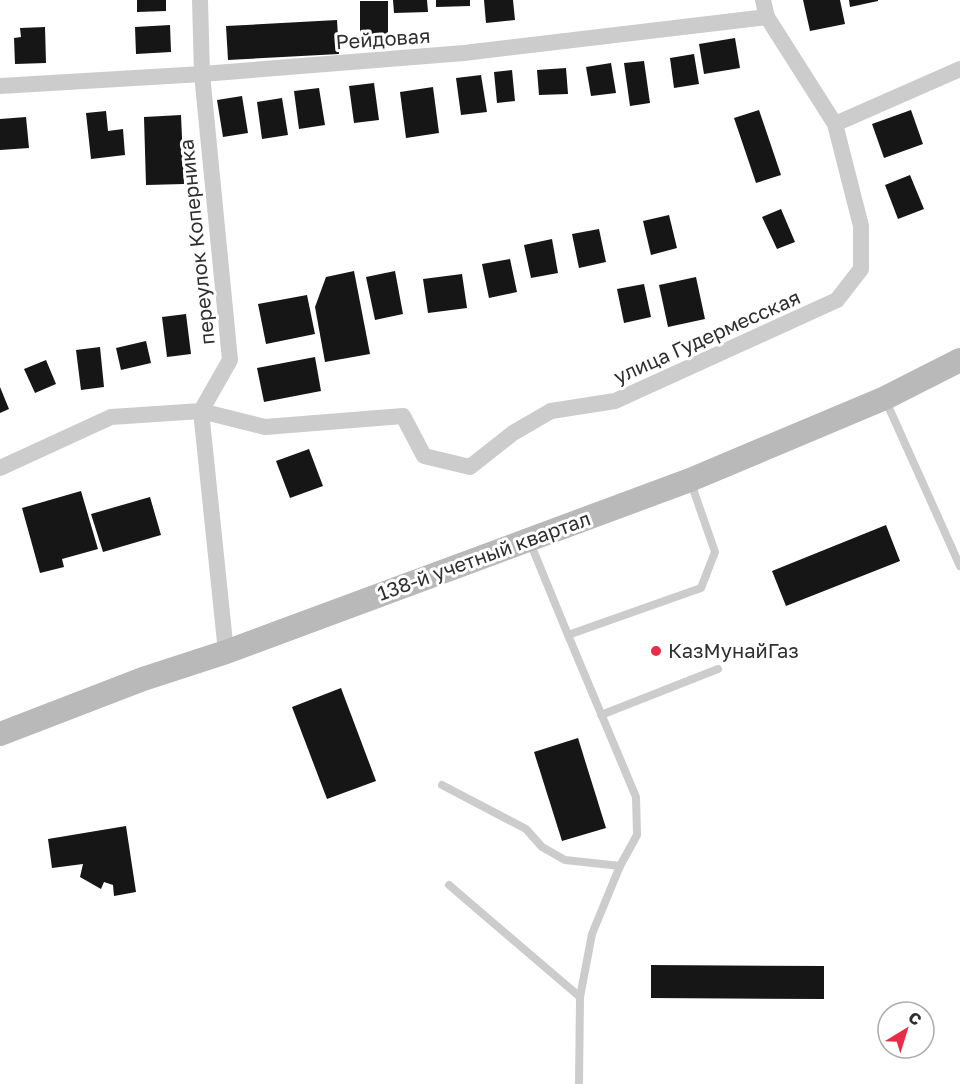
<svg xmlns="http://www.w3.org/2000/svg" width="960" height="1084" font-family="'Golos Text',sans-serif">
	<rect width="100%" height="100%" fill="#fff"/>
	<!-- building -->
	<g fill="#161616">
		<polygon points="137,0 166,0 166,11 137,12"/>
		<polygon points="393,0 427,0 428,12 394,13"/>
		<polygon points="436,0 470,0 470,6 436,7"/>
		<polygon points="484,0 513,0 515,20 486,23"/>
		<polygon points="803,0 840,0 845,24 810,31"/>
		<polygon points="849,0 878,0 878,1 850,7"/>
		<rect x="360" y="1" width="28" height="41"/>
		<polygon points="337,20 339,54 228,60 226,26"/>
		<polygon points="170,25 171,52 136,54 135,27"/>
		<polygon points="45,27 46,63 15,64 14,38 21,37 20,28"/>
		<polygon points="735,38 740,68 704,74 699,44"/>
		<polygon points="694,54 699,84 674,88 670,58"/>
		<polygon points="644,61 650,103 630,106 624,63"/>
		<polygon points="611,63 616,93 591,96 586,67"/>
		<polygon points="566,68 568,94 539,95 537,70"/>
		<polygon points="512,70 515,101 497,103 494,72"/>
		<polygon points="481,75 487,112 461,115 456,78"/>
		<polygon points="374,83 379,120 354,123 349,86"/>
		<polygon points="433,87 439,133 406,138 400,92"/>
		<polygon points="319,88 325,125 299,129 294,91"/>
		<polygon points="242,96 248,133 223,137 217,100"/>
		<polygon points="282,98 288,135 262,139 257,102"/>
		<polygon points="759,110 781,175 756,183 734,118"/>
		<polygon points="911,110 923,144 884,158 872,124"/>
		<polygon points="106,111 108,131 123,129 125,155 91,159 86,113"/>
		<polygon points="181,115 184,184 146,185 144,117"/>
		<polygon points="26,117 29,148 0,150 0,119"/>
		<polygon points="910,175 924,209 898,219 885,185"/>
		<polygon points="781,209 795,242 777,249 762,217"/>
		<polygon points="669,215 677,248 651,255 643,221"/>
		<polygon points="599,229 606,262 579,268 572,234"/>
		<polygon points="552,239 558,273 531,278 524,245"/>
		<polygon points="510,259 517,292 489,298 482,264"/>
		<polygon points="354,271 370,354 325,362 315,307 326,277"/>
		<polygon points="395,271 403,314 375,320 366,277"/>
		<polygon points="462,274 467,308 428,313 423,279"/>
		<polygon points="696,277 705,319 668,327 659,285"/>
		<polygon points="644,284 651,317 624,323 617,289"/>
		<polygon points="307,295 315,334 266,344 258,304"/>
		<polygon points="186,314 191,354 167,357 162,317"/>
		<polygon points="146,341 151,363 121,370 116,348"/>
		<polygon points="100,347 104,387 81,390 76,350"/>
		<polygon points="315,357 321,391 264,402 257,368"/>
		<polygon points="46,360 56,384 35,393 24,369"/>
		<polygon points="0,387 9,409 0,413"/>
		<polygon points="309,449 323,486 290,498 276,461"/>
		<polygon points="81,491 98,549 62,559 64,567 40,573 22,508"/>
		<polygon points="150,497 161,535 103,552 91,514"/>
		<polygon points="886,525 900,561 786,606 772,571"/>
		<polygon points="341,688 376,781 327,799 292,707"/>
		<polygon points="578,738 606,828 562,841 534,752"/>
		<polygon points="126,826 136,892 114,896 113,885 104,882 101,889 80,877 83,864 52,868 48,839"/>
		<polygon points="651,965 824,966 824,999 651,998"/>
	</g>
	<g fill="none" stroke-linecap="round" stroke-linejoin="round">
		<!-- service -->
		<g stroke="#ccc" stroke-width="8">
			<polyline points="885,399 960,566"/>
			<polyline points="529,540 568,635 701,588 715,552 691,483"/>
			<polyline points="568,635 636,797 637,835 620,866 592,934 580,997 579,1084"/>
			<polyline points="601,715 718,669"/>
			<polyline points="442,785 526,829 542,847 565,860 620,866"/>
			<polyline points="449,885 580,997"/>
		</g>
		<!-- minor -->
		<g stroke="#ccc" stroke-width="16">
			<polyline points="200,0 202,74 230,360 201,411 226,652"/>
			<polyline points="763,0 767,17 835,124"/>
			<polyline points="0,86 202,74 464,53 767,17"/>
			<polyline points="0,468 111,417 201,411 265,427 403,416 424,456 470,467 513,433 551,411 615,401 837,300 861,269 861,226 835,124 960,69"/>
		</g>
		<!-- secondary -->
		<polyline stroke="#b9b9b9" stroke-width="24" points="0,734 143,679 226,652 690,480 885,398 960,360"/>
	</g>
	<!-- markers -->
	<circle fill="#e92d46" stroke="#fff" stroke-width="2" cx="656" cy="651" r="6"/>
	<g text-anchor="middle" stroke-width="6" stroke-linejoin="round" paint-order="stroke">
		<!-- street labels -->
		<g font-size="20" fill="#2f2f2f" stroke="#fff">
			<text transform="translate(383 39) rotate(-4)" y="7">Рейдовая</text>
			<text transform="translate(197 242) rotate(-96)" y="7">переулок Коперника</text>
			<text transform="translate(707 337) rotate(-24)" y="7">улица Гудермесская</text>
			<text transform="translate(484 556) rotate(-20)" y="7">138-й учетный квартал</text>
		</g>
		<!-- poi labels -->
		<g font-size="20" fill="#2f2f2f" stroke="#fff" text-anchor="start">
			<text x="668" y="658">КазМунайГаз</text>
		</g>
	</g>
	<!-- north arrow -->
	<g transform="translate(906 1030) rotate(38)"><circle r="28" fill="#ffffff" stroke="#acacac" stroke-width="1.5"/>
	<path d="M0-4.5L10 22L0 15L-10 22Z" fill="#e92d46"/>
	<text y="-9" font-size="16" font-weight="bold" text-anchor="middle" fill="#2f2f2f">С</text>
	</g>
</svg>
